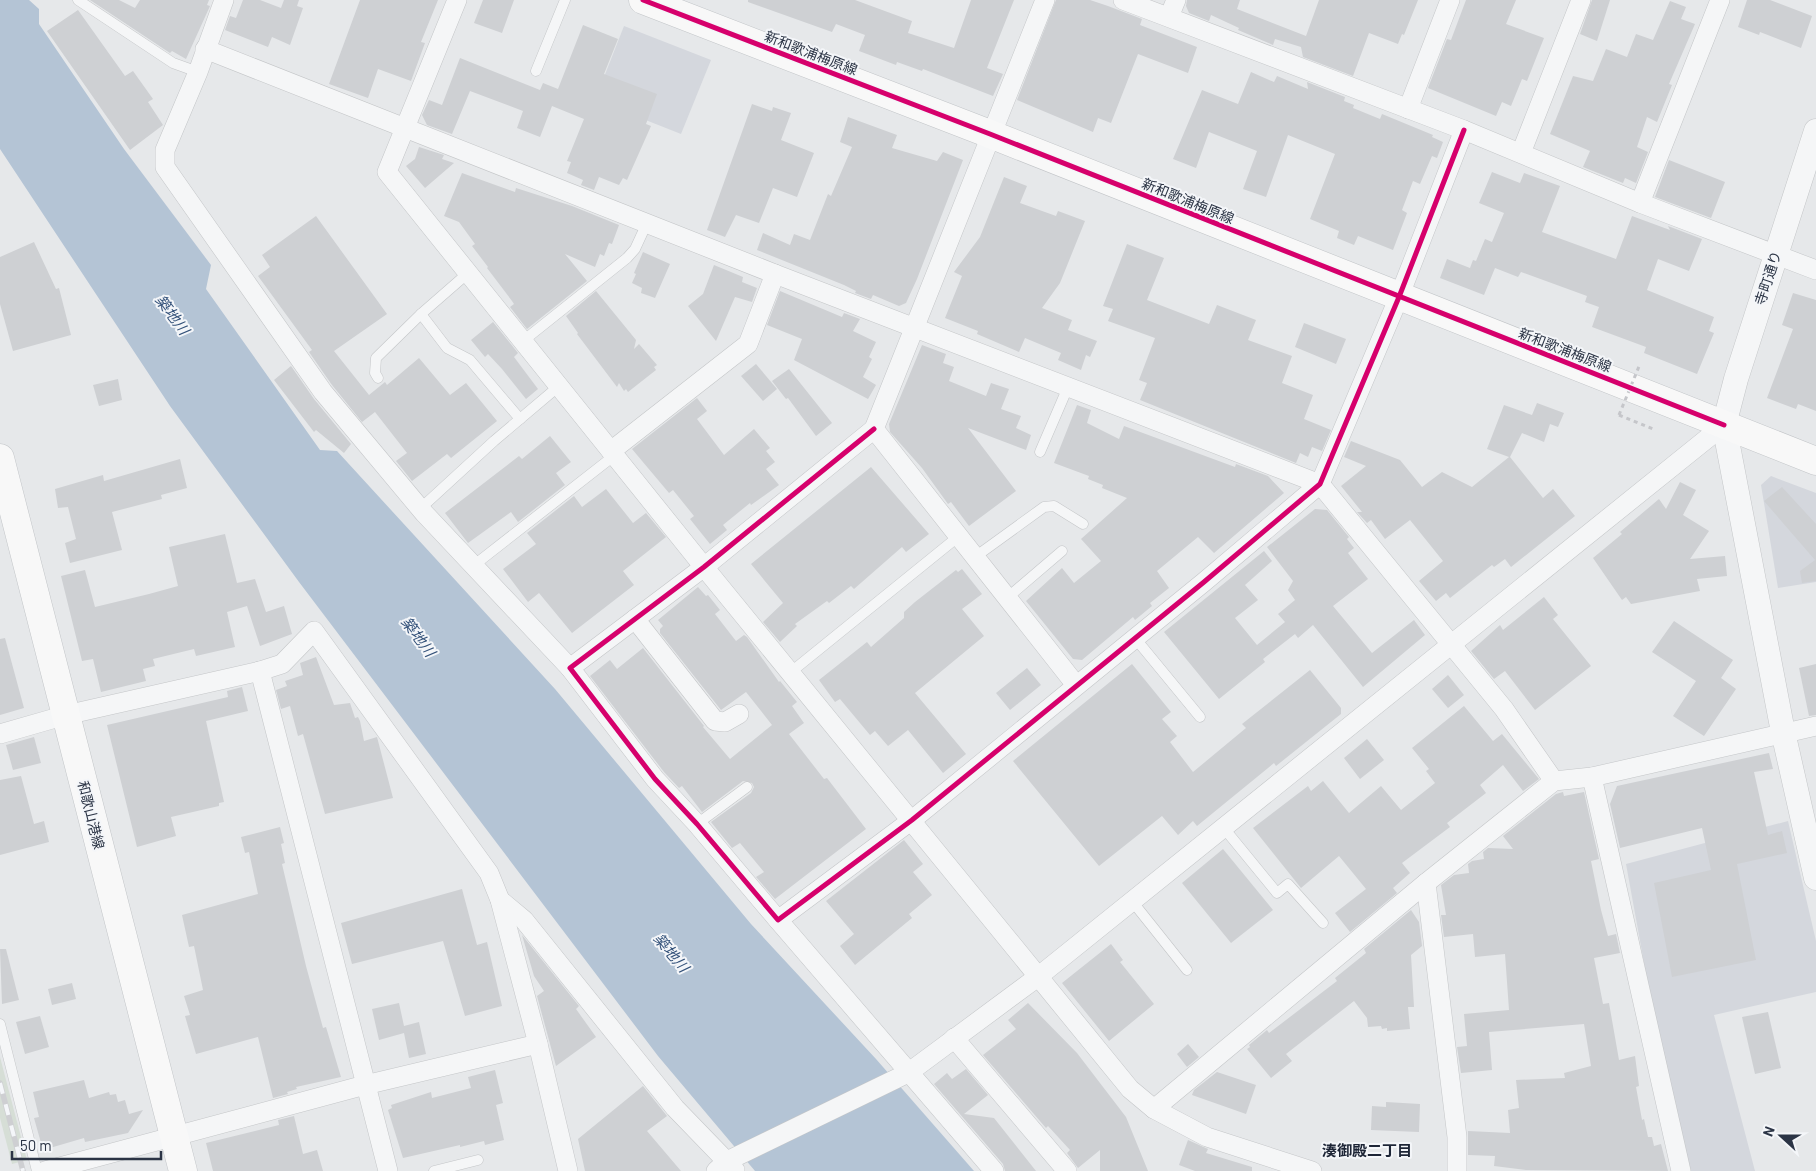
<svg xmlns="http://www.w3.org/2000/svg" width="1816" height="1171" font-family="Barlow,'Noto Sans JP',sans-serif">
	<rect width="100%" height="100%" fill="#e6e8ea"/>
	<!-- built -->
	<g fill="#d4d7dd">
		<polygon points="624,26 711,60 681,134 595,100"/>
		<polygon points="1771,476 1816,493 1816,582 1778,588 1761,485"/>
		<polygon points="1788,821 1816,941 1816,992 1714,1015 1755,1171 1682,1171 1626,864"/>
	</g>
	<!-- green -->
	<polygon fill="#d6ded6" points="0,1057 27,1160 12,1164 0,1118"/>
	<!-- water -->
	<polygon fill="#b4c4d5" points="0,0 29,0 39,9 39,24 124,149 211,265 206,289 320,450 337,451 555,689 751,924 876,1059 974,1171 755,1171 658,1056 299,582 170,406 0,149"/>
	<!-- building -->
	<g fill="#ced0d3">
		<polygon points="90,0 119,0 135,8 140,0 209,0 207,5 210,6 186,59 172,51 170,53"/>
		<polygon points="243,0 260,0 281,8 284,0 299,0 297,6 303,8 290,45 272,37 268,47 225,30 230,16 236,18"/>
		<polygon points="360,0 438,0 421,42 425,43 411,81 378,69 368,98 329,84"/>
		<polygon points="483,0 514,0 502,33 474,23"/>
		<polygon points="748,0 855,0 912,21 908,33 954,48 971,0 1014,0 987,68 1003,74 993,96 923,69 922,71 897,62 896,65 859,51 865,35 836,24 832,32 748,2"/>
		<polygon points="1056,0 1090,0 1108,6 1142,19 1140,25 1197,47 1188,73 1138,54 1111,123 1098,118 1093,132 1017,100"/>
		<polygon points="1187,0 1240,0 1237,9 1306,36 1319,0 1418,0 1404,35 1402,34 1398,44 1369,33 1353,76 1303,57 1301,47 1275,39 1273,45 1238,30 1239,28 1211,15 1209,21 1189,13 1186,6"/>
		<polygon points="1466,0 1516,0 1506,24 1544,38 1527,81 1522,79 1511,106 1502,102 1496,116 1428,88 1447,39 1451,40"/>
		<polygon points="1592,0 1610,0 1597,41 1580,34"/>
		<polygon points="1747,0 1770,0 1812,16 1801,48 1760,32 1759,35 1738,27"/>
		<polygon points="1670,1 1686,7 1681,19 1695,24 1669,84 1672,85 1657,122 1647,117 1637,147 1648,152 1636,183 1625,178 1623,183 1583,167 1590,151 1550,134 1573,76 1593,81 1606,49 1627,57 1636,34 1653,40"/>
		<polygon points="78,10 125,76 133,71 153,99 148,102 163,125 130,150 47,31"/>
		<polygon points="583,25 618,39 604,74 657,94 646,124 651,126 627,180 623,178 619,185 599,177 594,190 581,185 583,180 567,173 571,162 567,161 584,119 552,106 540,137 517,128 523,111 470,91 452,134 427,125 422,115 429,100 442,105 460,58 540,90 543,83 558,89"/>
		<polygon points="1251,72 1274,82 1277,76 1308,89 1307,82 1345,97 1344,101 1354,105 1353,108 1380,119 1382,114 1433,135 1432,137 1443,142 1437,158 1432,156 1420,184 1413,181 1402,210 1407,213 1393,250 1358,236 1354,245 1337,238 1339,231 1310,219 1335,154 1288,135 1266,197 1243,189 1257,151 1209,132 1196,168 1173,159 1202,90 1238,104"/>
		<polygon points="752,104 772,111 773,107 791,113 781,140 814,153 797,197 773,188 759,223 736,215 725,237 707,230"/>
		<polygon points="848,117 897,135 892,148 937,161 943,152 963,160 917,279 906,303 899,306 873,295 871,299 855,293 856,291 844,285 757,250 763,233 790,245 794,234 810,240 828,194 831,196 852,147 840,142"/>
		<polygon points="419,147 444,155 442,159 454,163 425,188 406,166 415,159"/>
		<polygon points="1669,160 1725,182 1711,218 1655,197"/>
		<polygon points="1492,172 1520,183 1524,173 1560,186 1542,232 1616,259 1632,216 1670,230 1668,226 1702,239 1689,271 1658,259 1647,290 1714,317 1709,331 1714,333 1697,374 1644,353 1646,347 1592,327 1599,307 1585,302 1587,296 1521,272 1518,277 1495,268 1484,295 1440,278 1447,259 1470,268 1473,260 1476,261 1485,239 1492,242 1504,213 1479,203"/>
		<polygon points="462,173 515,192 516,188 572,206 619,225 612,244 609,243 604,256 600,254 595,267 565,254 587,281 527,329 510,307 514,304 512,301 487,268 488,267 472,246 475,244 459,222 444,216"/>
		<polygon points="1004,177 1027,186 1020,203 1056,216 1058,211 1085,221 1060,283 1042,308 1072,320 1068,330 1097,341 1090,357 1086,355 1081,370 1058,360 1061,353 1025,338 1019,352 977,334 978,331 945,318 962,276 954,272 980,237"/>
		<polygon points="316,216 387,314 334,351 369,395 385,382 387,385 419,358 450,395 466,383 497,421 451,458 447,454 412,481 396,461 407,453 375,412 362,422 332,385 309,352 312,350 258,276 270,267 262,255"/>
		<polygon points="34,242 56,289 59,288 71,335 13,351 0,304 0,257"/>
		<polygon points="1127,244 1164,258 1147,300 1209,324 1217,305 1256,320 1248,340 1292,356 1282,383 1313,395 1304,419 1331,430 1322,451 1312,447 1308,457 1300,453 1296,463 1140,400 1147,383 1139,380 1155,338 1108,321 1113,309 1103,306"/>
		<polygon points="643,252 670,264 655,298 641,293 642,288 632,283 636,274 634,273"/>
		<polygon points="714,265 743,277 742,282 757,288 752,302 735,297 716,341 688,306 703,294"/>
		<polygon points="596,291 636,340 634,349 639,344 657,365 654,367 656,370 628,392 626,389 624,391 619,383 617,387 577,334 578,333 566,316"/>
		<polygon points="780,291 842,317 844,313 860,319 853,331 876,342 869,357 872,359 863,377 876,385 868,399 794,360 802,339 767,325"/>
		<polygon points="1793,293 1816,300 1816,411 1798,404 1796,409 1767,398 1793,329 1782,325"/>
		<polygon points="493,322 518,353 514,357 538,389 526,399 502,369 488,354 485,357 471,340"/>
		<polygon points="1304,323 1346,339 1336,364 1295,347"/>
		<polygon points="922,345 946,354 943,363 954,367 949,381 986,396 991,383 1009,389 1001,409 1021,416 1016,428 1031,435 1026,450 968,428 1016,491 969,526 951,502 948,504 922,468 890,432 889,424"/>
		<polygon points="756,364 777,389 763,401 741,376"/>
		<polygon points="291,366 314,399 351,444 344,453 316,430 314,432 274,380"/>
		<polygon points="789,369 832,423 816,436 788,398 786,399 772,381"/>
		<polygon points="118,379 122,400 99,406 93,385"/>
		<polygon points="697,398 707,411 697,419 724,455 754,429 770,448 766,451 775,462 766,469 779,485 751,505 750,503 723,525 727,530 710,544 690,519 694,516 673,490 669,493 632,449"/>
		<polygon points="1537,403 1564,413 1558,427 1550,424 1544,442 1522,433 1510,457 1543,498 1553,489 1575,516 1511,567 1505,559 1494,567 1492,565 1450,598 1446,593 1436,601 1419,581 1443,561 1410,520 1385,539 1371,520 1367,523 1357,512 1362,512 1341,486 1366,466 1344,457 1351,441 1400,460 1422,487 1442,472 1472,487 1509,457 1487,449 1504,405 1532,415"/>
		<polygon points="1077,405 1091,410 1087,423 1119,439 1124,426 1235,467 1236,464 1268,476 1284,493 1214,553 1198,537 1157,571 1169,588 1150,603 1152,606 1135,620 1133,617 1082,660 1073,659 1026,601 1062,568 1074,583 1101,561 1081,539 1127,498 1102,488 1103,485 1088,479 1089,476 1054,463"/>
		<polygon points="550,436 571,462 556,473 565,485 518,522 511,512 468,543 445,513 519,456 522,459"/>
		<polygon points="180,459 187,488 161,495 162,499 112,512 122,550 70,563 65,543 76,539 68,507 58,508 55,489 103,475 104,481"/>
		<polygon points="871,467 929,534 906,552 902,547 854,589 851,586 829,603 827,601 795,624 797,626 780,642 763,622 783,603 751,564"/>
		<polygon points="1680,482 1696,490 1683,515 1709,531 1690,559 1725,556 1727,576 1697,579 1700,591 1631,604 1626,597 1622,600 1593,558 1622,534 1620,532 1659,499 1666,509"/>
		<polygon points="1782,487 1816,524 1816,581 1802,583 1800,571 1815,560 1764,501"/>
		<polygon points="606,489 633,523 646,513 666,537 623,571 634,585 572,633 539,593 528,602 503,569 536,544 527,533 574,496 582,507"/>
		<polygon points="1315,509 1327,510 1349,537 1347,539 1354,548 1348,553 1368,579 1333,606 1372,653 1414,620 1425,635 1363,687 1313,625 1298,638 1295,634 1263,659 1265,662 1219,699 1164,632 1264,551 1272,561 1245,585 1258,600 1235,618 1257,645 1285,622 1278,614 1295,600 1288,590 1293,581 1267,547"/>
		<polygon points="225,534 237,583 255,579 266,612 284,606 292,634 260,646 247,606 227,612 235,647 196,656 194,649 153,659 155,666 143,669 146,681 101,692 93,659 82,661 61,576 85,570 95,607 149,594 178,586 169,547"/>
		<polygon points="962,569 982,594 962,609 984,636 915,693 966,754 943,773 908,730 888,746 875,731 870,735 840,699 835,702 819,680 867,642 871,647 904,618 904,612 915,602 956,570 958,572"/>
		<polygon points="698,587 706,596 708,595 720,610 715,614 736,641 744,635 747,637 779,682 780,681 797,702 792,706 804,723 789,734 824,779 827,778 866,829 775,899 756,877 764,872 740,843 732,848 711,822 751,793 754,787 752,783 743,781 702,812 682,786 679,788 664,772 590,676 610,660 617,669 643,648 704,726 703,727 730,759 772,725 746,692 721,710 660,633 660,629 663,626 658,620"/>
		<polygon points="1544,597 1558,615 1553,619 1591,666 1535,710 1505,671 1494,679 1471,651 1500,625 1503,630"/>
		<polygon points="1674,621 1733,660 1721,678 1736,689 1704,736 1673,716 1696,681 1652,652"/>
		<polygon points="5,638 24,708 0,715 0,639"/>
		<polygon points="316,657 334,705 350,703 355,718 358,717 360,721 364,741 377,737 393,798 325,814 303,734 298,736 290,706 281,709 276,690 287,686 285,681 303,675 300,663"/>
		<polygon points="1132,664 1171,712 1162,719 1177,736 1170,742 1193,772 1246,728 1242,724 1310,670 1341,708 1341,714 1276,766 1274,763 1197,826 1193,821 1178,835 1162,816 1099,866 1013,761"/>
		<polygon points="1816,664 1816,715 1809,716 1799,668"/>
		<polygon points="1027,668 1041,685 1010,710 996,693"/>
		<polygon points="1448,675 1464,695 1448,708 1432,689"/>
		<polygon points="242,687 248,711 206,721 224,802 219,803 219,806 171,817 176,836 137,847 107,725 228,697 227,691"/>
		<polygon points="1464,706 1493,741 1502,734 1539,779 1523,791 1503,765 1480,785 1486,793 1447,823 1450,827 1402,863 1410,873 1393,888 1397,893 1350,932 1335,913 1366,889 1339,856 1301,888 1253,828 1308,786 1311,791 1323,781 1349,813 1381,786 1401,810 1435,783 1426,771 1429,769 1412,748"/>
		<polygon points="34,737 41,763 13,770 6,745"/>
		<polygon points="1367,739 1384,760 1360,779 1344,758"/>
		<polygon points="1769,753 1773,769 1754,772 1768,835 1782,831 1787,853 1737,864 1756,960 1672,977 1654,883 1711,870 1702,828 1620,848 1610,804 1617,786"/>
		<polygon points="21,776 34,824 44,821 49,842 0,855 0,780"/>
		<polygon points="1563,792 1564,796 1584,792 1599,859 1591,861 1601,910 1608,936 1616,934 1620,953 1594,958 1603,1004 1609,1003 1619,1060 1635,1056 1639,1086 1636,1087 1642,1120 1644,1119 1648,1137 1652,1137 1654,1146 1661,1144 1668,1171 1526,1170 1494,1166 1495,1156 1468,1155 1468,1131 1510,1133 1508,1110 1519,1108 1516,1080 1565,1078 1564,1073 1591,1066 1584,1024 1489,1032 1492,1070 1461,1073 1457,1047 1467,1046 1464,1014 1509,1010 1505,954 1475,957 1473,934 1444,937 1441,915 1446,915 1441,885 1454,875 1469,873 1468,864 1472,861 1484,859 1483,852 1488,848 1513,849 1503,836 1556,794"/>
		<polygon points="280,827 284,843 281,844 285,863 282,864 306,966 323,1028 326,1027 341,1077 296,1087 297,1089 287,1092 288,1094 273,1098 258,1037 196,1054 185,1016 190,1015 184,996 203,990 194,946 189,947 182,915 258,894 249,852 245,853 241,837"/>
		<polygon points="904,840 923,864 913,872 932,895 909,914 912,918 855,965 840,946 854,934 826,901"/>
		<polygon points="1223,849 1273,910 1231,943 1182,883"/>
		<polygon points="462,889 477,945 487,942 502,1006 465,1016 443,941 352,964 341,923"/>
		<polygon points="1411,910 1419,922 1422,946 1411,955 1414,1007 1408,1007 1410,1029 1387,1031 1387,1028 1382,1029 1381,1026 1368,1027 1367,1018 1354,1001 1286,1054 1292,1061 1271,1078 1247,1049 1250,1047 1249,1045 1267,1030 1269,1033 1337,981 1335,978 1366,953 1364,949"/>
		<polygon points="522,935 579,1006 576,1009 596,1037 556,1066 537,996 544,991 534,976"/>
		<polygon points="1111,944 1123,960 1120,962 1154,1004 1109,1041 1062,983"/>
		<polygon points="0,949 6,949 19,1000 2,1004"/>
		<polygon points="72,983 76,999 52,1005 48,989"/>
		<polygon points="399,1003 404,1026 419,1022 426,1054 409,1058 404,1033 379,1040 372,1009"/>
		<polygon points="1028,1003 1077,1053 1126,1117 1148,1171 1100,1171 1100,1150 1078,1168 1067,1153 1070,1150 1048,1126 1046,1128 983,1055 1016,1029 1008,1020"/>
		<polygon points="1768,1012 1781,1068 1755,1074 1742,1017"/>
		<polygon points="40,1016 49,1047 25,1054 16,1022"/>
		<polygon points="1188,1044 1199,1057 1187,1067 1177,1054"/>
		<polygon points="966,1069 988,1095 964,1114 994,1118 1036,1171 1005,1171 1003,1164 934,1084 947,1073 952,1079"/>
		<polygon points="495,1070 503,1103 496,1105 504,1140 485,1145 484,1141 460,1147 460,1145 403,1158 388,1110 392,1108 391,1105 431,1092 432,1098 471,1088 468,1077"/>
		<polygon points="1217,1072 1256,1085 1246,1114 1192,1095 1194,1090"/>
		<polygon points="84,1080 89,1098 109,1092 110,1095 116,1094 118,1102 125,1100 129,1114 143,1110 128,1133 85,1142 84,1138 43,1150 34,1118 39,1117 33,1092"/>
		<polygon points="643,1086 667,1116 647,1131 681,1171 585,1171 578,1139"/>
		<polygon points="1386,1102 1420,1104 1419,1132 1371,1130 1372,1106 1386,1107"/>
		<polygon points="294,1116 303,1154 317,1150 323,1171 213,1171 206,1143 279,1125 278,1120"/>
		<polygon points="1188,1140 1208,1149 1206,1153 1252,1167 1252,1171 1195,1171 1179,1165"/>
	</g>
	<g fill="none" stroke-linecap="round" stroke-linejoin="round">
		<!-- service casing -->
		<g stroke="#c4c6c8" stroke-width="11">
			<g id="service">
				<polyline points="78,0 173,63 198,72"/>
				<polyline points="536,71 565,0"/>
				<polyline points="468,273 421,314 447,348 470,360 520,419"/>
				<polyline points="523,341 627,258 635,249 647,223"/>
				<polyline points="378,378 375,373 376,358 421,314"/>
				<polyline points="1040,452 1068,387"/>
				<polyline points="421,508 494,441 559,386"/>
				<polyline points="975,557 1044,507 1054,506 1083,524"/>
				<polyline points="473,566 615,455"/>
				<polyline points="1007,598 1062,551"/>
				<polyline points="1135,638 1200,717"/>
				<polyline points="791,672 959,536"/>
				<polyline points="697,824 747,787"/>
				<polyline points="1223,827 1277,893 1288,884 1323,923"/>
				<polyline points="1132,901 1187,970"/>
				<polyline points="0,1024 37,1171"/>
				<polyline points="434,1171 478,1160"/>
			</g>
		</g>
		<!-- minor casing -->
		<g stroke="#c4c6c8" stroke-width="20">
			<g id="minor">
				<polyline points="224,0 198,72 165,150 165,167 323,392 424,513 570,668"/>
				<polyline points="457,0 387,172 704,567 1130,1089 1154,1109 1207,1137 1312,1171"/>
				<polyline points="1045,0 874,429 1076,685"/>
				<polyline points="1123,0 1464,130 1640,203 1816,270"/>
				<polyline points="1169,17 1176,0"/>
				<polyline points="205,49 775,274 1320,484 1504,709 1554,781"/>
				<polyline points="1408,109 1450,0"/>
				<polyline points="1521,153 1581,0"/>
				<polyline points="1640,203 1720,0"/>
				<polyline points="874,429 704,567 570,668 655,779 697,824 778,920 912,820 1204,582 1320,484 1399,297 1464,130"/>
				<polyline points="611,451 748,344 775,274"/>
				<polyline points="635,619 715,721 725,722 739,714"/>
				<polyline points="0,734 66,715 260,671 388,1171"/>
				<polyline points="1592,777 1681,1171"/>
				<polyline points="1426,883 1457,1137 1457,1171"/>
				<polyline points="500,900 524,920 675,1108 735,1170"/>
				<polyline points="778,920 994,1171"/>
				<polyline points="954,1038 1067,1171"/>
				<polyline points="538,1044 568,1171"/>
				<polyline points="1154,1109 1426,883 1554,781 1592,777 1816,726"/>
				<polyline points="45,1171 365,1085 538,1044 500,900 489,873 314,631 282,664 260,671"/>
				<polyline points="716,1171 727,1161 908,1073 1039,976 1724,425"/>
			</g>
		</g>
		<!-- tertiary casing -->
		<g stroke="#c4c6c8" stroke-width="25">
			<polyline id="tertiary" points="1816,131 1736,379 1724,425 1783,732 1816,878"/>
		</g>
		<!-- primary casing -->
		<g stroke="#c2c5c8" stroke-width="29">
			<g id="primary">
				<polyline points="643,0 990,134 1816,461"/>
				<polyline points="0,458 183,1171"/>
			</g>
		</g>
		<!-- path -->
		<polyline stroke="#c5c6ca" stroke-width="3" stroke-dasharray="4 4" stroke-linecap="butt" points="1619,415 1653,429"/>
		<!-- service -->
		<use href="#service" stroke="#f5f6f7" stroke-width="10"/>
		<!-- minor -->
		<use href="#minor" stroke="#f5f6f7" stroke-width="19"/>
		<!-- tertiary -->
		<use href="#tertiary" stroke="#f5f6f7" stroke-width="24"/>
		<!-- primary -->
		<use href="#primary" stroke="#f8f8f8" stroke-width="28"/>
		<!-- rail casing -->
		<g stroke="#cecfd2" stroke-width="5.5">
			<polyline id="rail" points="0,1083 23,1171"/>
		</g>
		<!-- rail -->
		<use href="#rail" stroke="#f4f6f9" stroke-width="4" stroke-dasharray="11" stroke-linecap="butt"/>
		<!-- path-bridge -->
		<polyline stroke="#c5c6ca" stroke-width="3" stroke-dasharray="4 4" stroke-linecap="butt" points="1619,415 1640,364"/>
		<!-- cycleway casing -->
		<g stroke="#f4f6f9" stroke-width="8">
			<g id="cycleway">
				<polyline points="643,0 990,134 1724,425"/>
				<polyline points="874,429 704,567 570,668 655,779 697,824 778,920 912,820 1204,582 1320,484 1399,297 1464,130"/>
			</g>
		</g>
		<!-- cycleway -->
		<use href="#cycleway" stroke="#d6006c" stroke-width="5"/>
	</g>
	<g text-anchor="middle" stroke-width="4" stroke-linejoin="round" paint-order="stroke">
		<!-- street labels -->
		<g font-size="14" fill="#2b3445" stroke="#f4f6f9">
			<text transform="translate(811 53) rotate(21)" y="5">新和歌浦梅原線</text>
			<text transform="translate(1188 201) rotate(22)" y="5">新和歌浦梅原線</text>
			<text transform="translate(1768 278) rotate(-72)" y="5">寺町通り</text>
			<text transform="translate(1565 350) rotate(21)" y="5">新和歌浦梅原線</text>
			<text transform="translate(91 815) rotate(76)" y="5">和歌山港線</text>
		</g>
		<!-- water labels -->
		<g font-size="15" font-style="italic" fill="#34527a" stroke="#f4f6f9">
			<text transform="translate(172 315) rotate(53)" y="5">築地川</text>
			<text transform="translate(418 637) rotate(53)" y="5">築地川</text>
			<text transform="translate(671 953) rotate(50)" y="5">築地川</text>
		</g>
		<!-- neighbourhood labels -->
		<g font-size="15" font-weight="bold" fill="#1d2536" stroke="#f4f6f9">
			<text x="1367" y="1156">湊御殿二丁目</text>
		</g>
	</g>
	<!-- north arrow -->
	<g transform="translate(1781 1136) rotate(291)" stroke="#f4f6f9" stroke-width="4" paint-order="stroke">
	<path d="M0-4L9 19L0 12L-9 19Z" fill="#2b3445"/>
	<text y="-8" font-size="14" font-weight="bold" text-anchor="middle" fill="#2b3445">N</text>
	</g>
	<!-- scale -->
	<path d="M12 1151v8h149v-8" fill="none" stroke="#2b3445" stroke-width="2.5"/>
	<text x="20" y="1151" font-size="15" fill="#2b3445" stroke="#f4f6f9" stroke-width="4" paint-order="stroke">50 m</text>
</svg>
